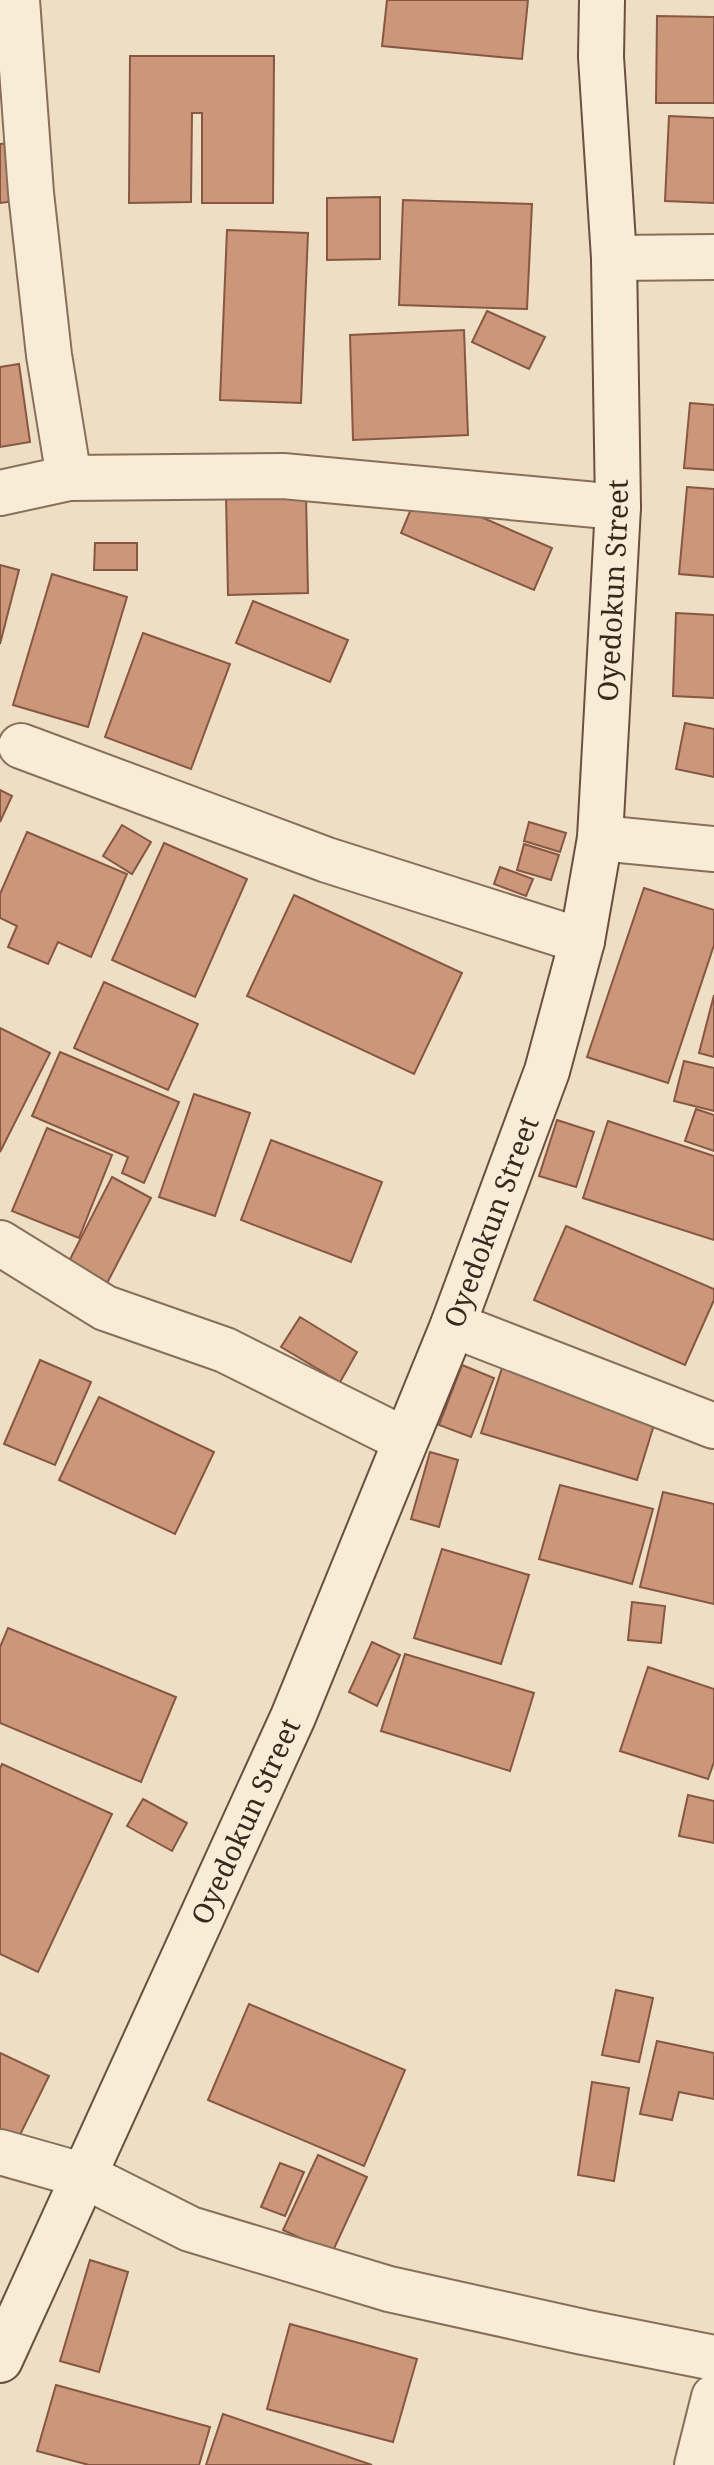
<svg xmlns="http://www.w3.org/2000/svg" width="714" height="2465" font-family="'Noto Serif',serif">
	<rect width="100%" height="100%" fill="#eddec4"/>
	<!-- building -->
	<g fill="#cb967a" stroke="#875741" stroke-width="2">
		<polygon points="387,0 528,0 522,59 382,46"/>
		<polygon points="657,16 714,17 714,103 656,103"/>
		<polygon points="130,56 274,56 273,203 202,203 202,113 192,113 191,202 129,203"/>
		<polygon points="669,116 714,118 714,203 665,201"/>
		<polygon points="8,143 15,201 0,203 0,144"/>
		<polygon points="380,197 380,259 327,260 327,198"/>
		<polygon points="403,200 532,204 527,309 399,305"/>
		<polygon points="227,230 308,233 301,403 220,400"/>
		<polygon points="487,311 545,337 529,369 472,342"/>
		<polygon points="464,330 468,435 353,440 350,335"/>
		<polygon points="19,364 30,442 0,447 0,367"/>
		<polygon points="690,403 714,405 714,470 684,468"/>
		<polygon points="687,487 714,489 714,577 679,574"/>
		<polygon points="419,490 552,548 534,590 401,533"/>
		<polygon points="306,494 308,593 228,595 226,496"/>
		<polygon points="95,543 137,543 137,570 94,570"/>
		<polygon points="0,565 19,570 0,644"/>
		<polygon points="52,574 127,597 88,727 13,705"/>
		<polygon points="253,601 348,640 330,682 236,643"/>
		<polygon points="676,613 714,615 714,698 673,696"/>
		<polygon points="143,633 230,664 191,769 105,737"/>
		<polygon points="685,723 714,729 714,777 676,769"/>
		<polygon points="0,790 12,796 0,822"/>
		<polygon points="529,822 566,833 560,852 524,841"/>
		<polygon points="122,825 151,842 132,874 103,856"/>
		<polygon points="27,832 127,874 91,957 58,942 48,964 8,947 17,926 0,918 0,894"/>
		<polygon points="164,843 247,879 195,997 112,960"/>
		<polygon points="524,844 559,855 551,880 517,870"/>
		<polygon points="500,867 533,879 526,896 494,884"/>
		<polygon points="644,888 714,910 714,945 668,1083 587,1057"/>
		<polygon points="294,895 462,973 414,1074 247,996"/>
		<polygon points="104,982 198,1024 168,1090 74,1048"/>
		<polygon points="714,995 714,1057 699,1053"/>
		<polygon points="0,1028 50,1053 0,1152"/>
		<polygon points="60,1052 179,1102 144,1183 122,1173 128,1157 32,1116"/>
		<polygon points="684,1061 714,1068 714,1111 674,1101"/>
		<polygon points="194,1094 250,1113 215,1216 159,1197"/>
		<polygon points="696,1109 714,1115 714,1151 685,1141"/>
		<polygon points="557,1120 594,1132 576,1187 539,1176"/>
		<polygon points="608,1121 714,1156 714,1240 583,1198"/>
		<polygon points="47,1128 112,1155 79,1238 12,1211"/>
		<polygon points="271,1140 382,1182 351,1262 241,1220"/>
		<polygon points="112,1177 151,1198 103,1291 64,1271"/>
		<polygon points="566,1226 714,1289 714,1300 685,1365 534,1300"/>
		<polygon points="300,1317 357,1352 340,1382 281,1347"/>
		<polygon points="40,1360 91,1382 55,1465 4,1444"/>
		<polygon points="462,1365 494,1378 471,1437 439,1425"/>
		<polygon points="502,1368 657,1415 637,1480 481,1433"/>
		<polygon points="99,1397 214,1452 175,1534 59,1480"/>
		<polygon points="430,1452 458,1460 439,1527 411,1519"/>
		<polygon points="560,1485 653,1509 632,1584 539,1559"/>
		<polygon points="663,1492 714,1504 714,1604 640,1587"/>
		<polygon points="442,1549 529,1575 501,1664 414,1638"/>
		<polygon points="632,1602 665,1606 661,1643 628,1640"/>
		<polygon points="8,1628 176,1697 141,1782 0,1723 0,1647"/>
		<polygon points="372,1642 400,1655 377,1706 349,1692"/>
		<polygon points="405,1654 534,1693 510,1771 381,1731"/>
		<polygon points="648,1667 714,1689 714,1762 708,1779 620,1751"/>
		<polygon points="2,1764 112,1814 38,1972 0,1954 0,1769"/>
		<polygon points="688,1795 714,1801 714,1843 679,1836"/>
		<polygon points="143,1799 187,1823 172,1851 127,1826"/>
		<polygon points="616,1990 653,1998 639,2062 602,2055"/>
		<polygon points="249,2004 405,2070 364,2166 208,2100"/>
		<polygon points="657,2041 714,2053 714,2099 679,2092 672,2120 640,2114"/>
		<polygon points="0,2053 49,2076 11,2153 0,2148"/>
		<polygon points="592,2082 629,2088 614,2181 578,2175"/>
		<polygon points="318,2155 367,2177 332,2253 283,2230"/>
		<polygon points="280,2163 304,2172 285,2216 261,2207"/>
		<polygon points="90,2260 128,2272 99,2372 60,2361"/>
		<polygon points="290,2324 417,2359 393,2442 267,2409"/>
		<polygon points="56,2385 210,2427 199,2465 89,2465 37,2451"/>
		<polygon points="223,2414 372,2465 206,2465"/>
	</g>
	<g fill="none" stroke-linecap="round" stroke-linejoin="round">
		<!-- street casing -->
		<g stroke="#886f5a" stroke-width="48">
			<g id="street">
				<polyline points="17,0 31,193 49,355 69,478"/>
				<polyline points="614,258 714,257"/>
				<polyline points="0,493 69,478 283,476 618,507"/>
				<polyline points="21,746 327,860 582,941"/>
				<polyline points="600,838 714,849"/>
				<polyline points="0,1243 105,1308 225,1350 405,1440"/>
				<polyline points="453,1325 714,1426"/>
				<polyline points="0,2152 85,2176 190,2229 389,2289 583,2332 714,2358"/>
				<polyline points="697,2465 714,2397"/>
			</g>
		</g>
		<!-- secondary casing -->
		<g stroke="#6a503e" stroke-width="48">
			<g id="secondary">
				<path id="s1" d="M0,2360L293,1717L453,1325L547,1071L582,941L600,838L618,507L614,258L601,57L602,0"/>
			</g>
		</g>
		<!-- street -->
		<use href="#street" stroke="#f8ecd7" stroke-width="44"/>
		<!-- secondary -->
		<use href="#secondary" stroke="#f8ecd7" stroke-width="44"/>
	</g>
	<g text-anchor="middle" stroke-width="8" stroke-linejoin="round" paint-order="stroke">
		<!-- street labels -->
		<g font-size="28" fill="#38291e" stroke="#f5e9d3">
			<text dy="10" stroke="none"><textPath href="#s1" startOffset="1888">Oyedokun Street</textPath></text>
			<text dy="10" stroke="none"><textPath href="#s1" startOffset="1240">Oyedokun Street</textPath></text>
			<text dy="10" stroke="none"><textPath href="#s1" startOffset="592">Oyedokun Street</textPath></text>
		</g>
	</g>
</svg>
